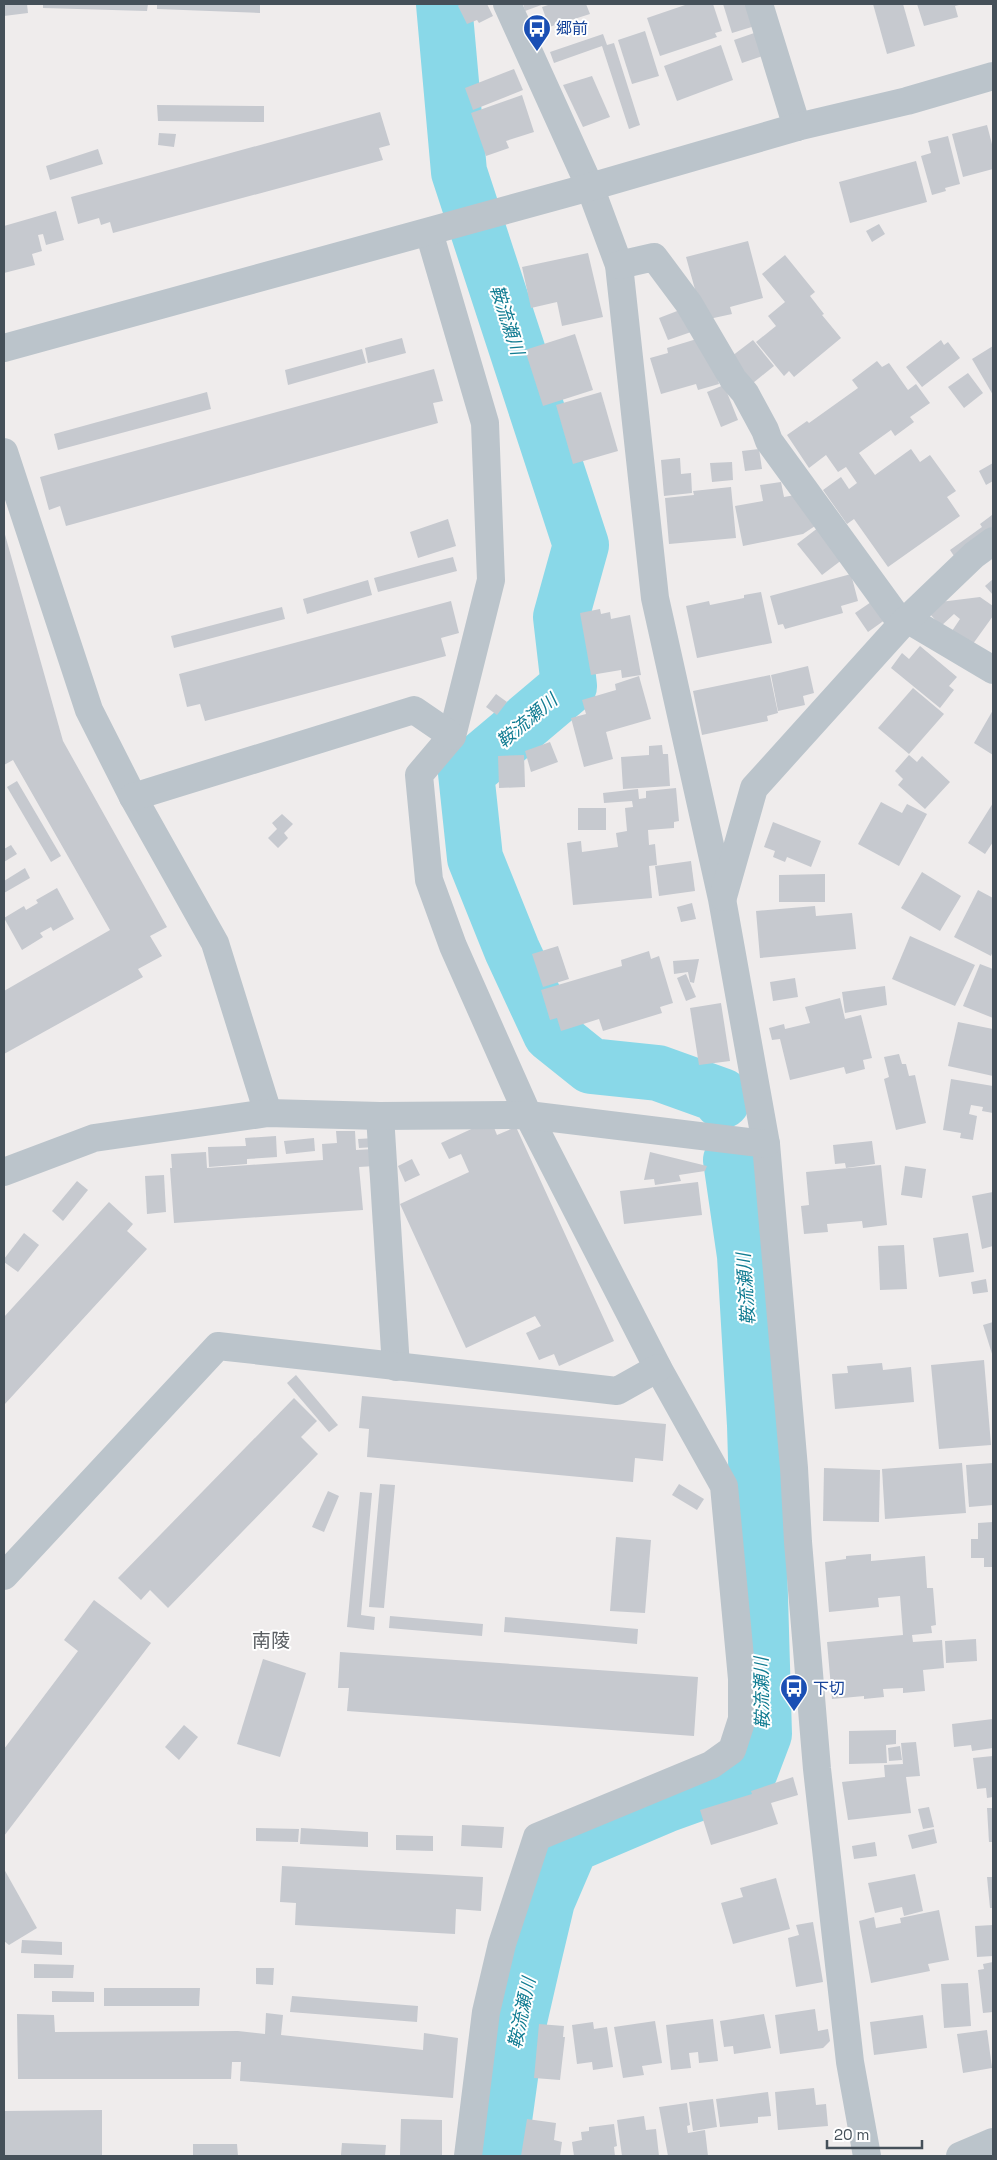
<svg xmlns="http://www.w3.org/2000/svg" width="997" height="2160" font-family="'Space Grotesk','Noto Sans JP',sans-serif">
	<rect width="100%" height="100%" fill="#efecec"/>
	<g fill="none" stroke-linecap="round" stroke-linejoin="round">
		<!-- river -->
		<g stroke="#89d8e8" stroke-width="56">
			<polyline points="444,4 459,172 581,545 561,617 569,686 466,773 475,858 512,950 551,1034 591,1066 658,1073 722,1096 722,1101"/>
			<polyline points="499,2156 516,2034 533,1960 547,1901 571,1845 665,1805 726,1783 750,1771 764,1734 755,1425 745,1256 731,1160"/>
		</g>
	</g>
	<!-- building -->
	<g fill="#c6c9cf">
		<polygon points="4,4 27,4 28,13 4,16"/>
		<polygon points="43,4 148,4 147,11 43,8"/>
		<polygon points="157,4 260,4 260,13 157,9"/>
		<polygon points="460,4 487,4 493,16 479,23 477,20 467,24 458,6"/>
		<polygon points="523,4 544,4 525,11"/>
		<polygon points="551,4 586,4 590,14 549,27 542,7"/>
		<polygon points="688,4 713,4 722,31 715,33 717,37 660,56 647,18"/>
		<polygon points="723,4 748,4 755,26 732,33"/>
		<polygon points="873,4 903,4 915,46 887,54"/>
		<polygon points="917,4 963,4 955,6 958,17 924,26"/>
		<polygon points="645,31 659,76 632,84 618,40"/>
		<polygon points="760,31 768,54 742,63 734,40"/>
		<polygon points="603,34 607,45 614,43 640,125 629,129 602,46 554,63 550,52"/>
		<polygon points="721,45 733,80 677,101 664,66"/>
		<polygon points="514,69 523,90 473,110 465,88"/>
		<polygon points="592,76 610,117 583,127 563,85"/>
		<polygon points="522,95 534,132 506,141 509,148 486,156 471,113"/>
		<polygon points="157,105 264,106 264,122 158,121"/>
		<polygon points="380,112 390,145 379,148 383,160 113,233 110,222 101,225 99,218 78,224 71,197"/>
		<polygon points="987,125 993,148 993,169 963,177 952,134"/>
		<polygon points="159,133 176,134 174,147 158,145"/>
		<polygon points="948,136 960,184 945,188 946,191 932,195 921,156 931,153 928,141"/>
		<polygon points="98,149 103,164 50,180 46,166"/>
		<polygon points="916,161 927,202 850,223 839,182"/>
		<polygon points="56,211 64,240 46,245 43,234 38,235 42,251 32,254 35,265 4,273 4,226"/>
		<polygon points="879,224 885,234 872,242 866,231"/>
		<polygon points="748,241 763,298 730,307 732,314 709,319 701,311 686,257"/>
		<polygon points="588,253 603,317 562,326 557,302 531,308 522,267"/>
		<polygon points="785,255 815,292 810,296 824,314 822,315 841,338 794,377 789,371 784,376 756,342 776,326 768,316 785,302 762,274"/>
		<polygon points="685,308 694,331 668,340 659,318"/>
		<polygon points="575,334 593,390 543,406 525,350"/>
		<polygon points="402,338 406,353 368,363 365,348"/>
		<polygon points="700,338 712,359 719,384 698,390 696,384 661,394 650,358 668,353 667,348"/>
		<polygon points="753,340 774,366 753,383 732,356"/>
		<polygon points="941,340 944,345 948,342 960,358 922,387 906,367"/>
		<polygon points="993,346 993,395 972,359"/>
		<polygon points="362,349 366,363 288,385 285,370"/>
		<polygon points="877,361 882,367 889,363 908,390 916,384 930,403 910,417 914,422 895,436 891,430 859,453 875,475 911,449 920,462 930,455 956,491 947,497 960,516 888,567 854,519 847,524 823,490 841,477 849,489 857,483 846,467 838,472 826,455 809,468 787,435 807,421 809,423 858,388 852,380"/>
		<polygon points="434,369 443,401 433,403 438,423 66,526 60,506 49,510 40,477"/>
		<polygon points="968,373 983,393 964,408 948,387"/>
		<polygon points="724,385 738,420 721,427 707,392"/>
		<polygon points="207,392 211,409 58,450 54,434"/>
		<polygon points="601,392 618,451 573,464 556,405"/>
		<polygon points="759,449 762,469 745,471 742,451"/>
		<polygon points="680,458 681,474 691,473 692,493 664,496 661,460"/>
		<polygon points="732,462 733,480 712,482 710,463"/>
		<polygon points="993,463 993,481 986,485 979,471"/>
		<polygon points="781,482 784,497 795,495 821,522 803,534 743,546 735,506 763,501 760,485"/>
		<polygon points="731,487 736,538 669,544 665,498 694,495 693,491"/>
		<polygon points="992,515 993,528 954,556 950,550 982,527 980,524"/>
		<polygon points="448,519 456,546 418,558 410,532"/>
		<polygon points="823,524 847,556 822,575 797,544"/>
		<polygon points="4,531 63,741 167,927 150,936 162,956 138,969 143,977 4,1054 4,991 110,930 13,760 4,765"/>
		<polygon points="453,557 457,571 378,592 374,578 425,564 427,572 425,564"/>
		<polygon points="851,574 858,601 841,606 843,613 785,629 783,624 778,625 770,596"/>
		<polygon points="993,579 993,595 985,586"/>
		<polygon points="368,580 372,595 307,614 303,599"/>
		<polygon points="761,592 772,643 697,658 686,606 709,601 710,605 744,598 744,595"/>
		<polygon points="980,597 993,606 993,616 970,648 950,634 960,619 954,614 941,626 929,613 940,602"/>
		<polygon points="877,598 889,617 868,632 855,613"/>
		<polygon points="451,601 459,633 441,638 446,656 205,721 200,704 187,707 179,674"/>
		<polygon points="282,607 285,619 174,648 171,636"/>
		<polygon points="600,609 601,614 610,612 611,619 630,615 641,675 622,678 621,670 591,675 580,613"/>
		<polygon points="920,646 957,677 949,686 954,690 940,708 891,668 902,653 909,659"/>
		<polygon points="808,666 814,693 803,696 805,705 778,711 771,675"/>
		<polygon points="770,675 778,713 767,716 768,721 702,735 693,691"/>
		<polygon points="639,676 651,719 606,732 613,759 584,767 571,718 586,714 582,700 616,690 615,684"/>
		<polygon points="913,688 944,714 909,754 878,728"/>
		<polygon points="496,694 507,702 497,715 486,707"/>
		<polygon points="993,710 993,755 974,743"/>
		<polygon points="550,742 558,762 531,772 525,751"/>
		<polygon points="662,745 663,754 668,754 670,786 623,789 621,757 649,755 649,746"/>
		<polygon points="524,755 525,787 499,788 498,756"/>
		<polygon points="909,755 917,762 922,756 950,782 925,809 898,785 903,779 895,771"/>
		<polygon points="17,781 61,856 51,862 7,787"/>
		<polygon points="676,788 679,821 674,822 674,828 648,830 649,845 655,844 657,865 649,866 652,898 573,905 567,843 581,841 582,852 618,847 616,833 627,831 625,808 633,807 632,801 604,803 603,793 638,789 639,799 646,798 646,791"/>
		<polygon points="881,802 902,813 907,804 927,814 899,866 858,844"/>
		<polygon points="993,803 993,842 985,854 968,843"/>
		<rect x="578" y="808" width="28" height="22"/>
		<polygon points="282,814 293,824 284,833 288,838 278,848 268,838 277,829 272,823"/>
		<polygon points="773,822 821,841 811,867 787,857 785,862 773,857 775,851 764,847"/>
		<polygon points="11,845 17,854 4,862 4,849"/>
		<polygon points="691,861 695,891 659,896 655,866"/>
		<polygon points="25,868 30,878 4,893 4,881"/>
		<polygon points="922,872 961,896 940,931 901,908"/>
		<polygon points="825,874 825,902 779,902 779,875"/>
		<polygon points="57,888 74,919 53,931 51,927 40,933 43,937 22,950 4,918 24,906 26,910 38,903 36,900"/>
		<polygon points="978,890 993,898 993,951 991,956 954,937"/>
		<polygon points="692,903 696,919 681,922 677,907"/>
		<polygon points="815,906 816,916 852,913 856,949 760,958 756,911"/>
		<polygon points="910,936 975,965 955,1006 892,979"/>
		<polygon points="558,946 569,979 543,987 532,954"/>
		<polygon points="649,951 651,959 659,956 673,1003 660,1007 662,1013 603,1031 599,1019 561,1031 557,1018 550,1020 541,990 622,966 621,960"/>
		<polygon points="699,959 694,983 690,982 688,972 674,974 673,961"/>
		<polygon points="980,964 993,969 993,1018 963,1006"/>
		<polygon points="686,974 696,997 686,1001 677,978"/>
		<polygon points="795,978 798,997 773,1001 770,982"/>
		<polygon points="885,986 887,1005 845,1013 842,992"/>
		<polygon points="840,998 845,1019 861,1015 872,1058 863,1060 865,1069 846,1074 844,1067 790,1080 780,1039 772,1040 769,1028 784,1024 785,1029 810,1023 805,1007"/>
		<polygon points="721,1003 730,1061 699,1065 690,1008"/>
		<polygon points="958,1022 993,1029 993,1076 948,1066"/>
		<polygon points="899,1054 902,1064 906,1064 909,1076 915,1075 926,1123 896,1130 884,1079 889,1077 884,1057"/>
		<polygon points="951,1079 993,1086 993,1113 982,1111 983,1107 971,1105 969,1114 977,1116 973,1140 960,1138 961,1133 943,1130"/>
		<polygon points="491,1120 497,1135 516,1127 614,1341 559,1366 554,1354 539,1360 526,1333 541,1326 535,1316 466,1348 400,1204 469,1172 461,1154 449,1159 441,1143"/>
		<polygon points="336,1131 355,1131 356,1150 374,1149 375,1166 359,1167 363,1210 174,1223 170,1168 172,1168 171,1154 206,1152 207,1168 323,1160 322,1144 337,1143"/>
		<polygon points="276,1136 277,1157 247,1159 247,1164 209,1167 208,1147 246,1146 245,1138"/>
		<polygon points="314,1138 315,1151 286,1154 284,1141"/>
		<polygon points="375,1138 375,1147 359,1148 358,1139"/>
		<polygon points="872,1141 875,1164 846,1168 845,1163 835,1164 833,1145"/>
		<polygon points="650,1152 707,1166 705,1171 679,1175 681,1181 655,1185 654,1179 644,1180"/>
		<polygon points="412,1159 420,1175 405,1182 398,1166"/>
		<polygon points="881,1165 887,1225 863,1228 862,1221 827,1224 828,1232 804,1234 801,1206 809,1205 806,1172"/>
		<polygon points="905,1166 926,1169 922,1198 901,1195"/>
		<polygon points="164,1175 166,1212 147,1214 145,1176"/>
		<polygon points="77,1181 88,1190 63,1221 52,1211"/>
		<polygon points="698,1182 702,1215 624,1224 620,1191"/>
		<polygon points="993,1192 993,1246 982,1249 972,1196"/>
		<polygon points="109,1202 133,1224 127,1231 147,1249 4,1405 4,1317"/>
		<polygon points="24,1233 39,1245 18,1272 4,1262 4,1259"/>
		<polygon points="968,1233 974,1272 939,1277 933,1238"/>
		<polygon points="904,1245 907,1289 880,1290 878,1246"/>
		<polygon points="986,1279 988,1292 973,1294 971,1282"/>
		<polygon points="993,1322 993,1357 983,1325"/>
		<polygon points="984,1360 991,1445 939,1449 931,1365"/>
		<polygon points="882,1363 883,1370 911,1367 914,1402 835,1409 832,1374 848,1373 847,1366"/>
		<polygon points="296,1375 338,1425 329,1432 287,1383"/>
		<polygon points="362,1396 666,1424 663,1461 635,1458 633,1482 367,1457 369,1429 359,1428"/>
		<polygon points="294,1398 317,1421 301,1437 318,1454 168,1608 150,1590 141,1600 118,1578"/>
		<polygon points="962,1463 966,1513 885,1519 882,1469"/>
		<polygon points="993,1463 993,1505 969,1507 966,1465"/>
		<polygon points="824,1468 880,1470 879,1522 823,1521"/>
		<polygon points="380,1484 395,1485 384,1608 369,1607"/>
		<polygon points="679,1484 704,1499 697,1510 672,1495"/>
		<polygon points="328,1491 339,1496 324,1532 312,1527"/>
		<polygon points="360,1492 372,1493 361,1615 375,1617 374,1630 347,1627"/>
		<polygon points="993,1522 993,1567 984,1567 984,1558 971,1558 971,1539 978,1539 978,1523"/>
		<polygon points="616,1537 651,1540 645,1613 610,1611"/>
		<polygon points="871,1554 871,1561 925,1556 927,1588 933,1588 936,1625 931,1626 932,1633 912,1635 913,1642 942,1640 944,1668 923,1670 925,1691 903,1693 903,1688 883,1689 884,1697 864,1699 864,1696 832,1699 827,1642 903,1635 900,1596 878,1598 879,1607 829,1612 825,1562 846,1559 846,1556"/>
		<polygon points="94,1600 151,1643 4,1836 4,1749 78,1651 64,1640"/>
		<polygon points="390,1616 483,1624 482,1636 389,1628"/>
		<polygon points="505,1617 638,1629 637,1644 504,1632"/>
		<polygon points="976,1639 977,1661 946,1663 945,1641"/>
		<polygon points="340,1652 698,1677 694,1736 347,1711 349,1688 338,1688"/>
		<polygon points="263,1659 306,1673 280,1757 237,1744"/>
		<polygon points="993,1719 993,1748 972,1751 971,1745 954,1747 952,1724"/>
		<polygon points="184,1725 198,1737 179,1760 165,1747"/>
		<polygon points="896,1730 896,1744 886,1745 887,1763 849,1764 849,1731"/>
		<polygon points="916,1742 920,1776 906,1777 911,1813 848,1820 842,1782 885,1777 884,1765 903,1764 901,1743"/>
		<polygon points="900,1746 902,1760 889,1761 888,1748"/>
		<polygon points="993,1756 993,1797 987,1798 986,1788 977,1789 973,1758"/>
		<polygon points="793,1777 798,1795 771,1803 778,1824 711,1845 700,1810 752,1794 751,1791"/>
		<polygon points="929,1807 934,1827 923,1829 918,1809"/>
		<polygon points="987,1808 993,1808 993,1842 989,1842"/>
		<polygon points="462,1825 504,1827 502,1848 461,1846"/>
		<polygon points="256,1828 299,1829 298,1842 256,1841"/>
		<polygon points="301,1828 368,1832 368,1847 300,1844"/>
		<polygon points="934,1829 937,1843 912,1849 908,1835"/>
		<polygon points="396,1835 433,1836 433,1851 396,1850"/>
		<polygon points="875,1842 877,1856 854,1859 852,1846"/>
		<polygon points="282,1866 483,1877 481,1911 456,1909 455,1934 295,1925 296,1903 280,1902"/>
		<polygon points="4,1869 37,1928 9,1945 4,1941"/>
		<polygon points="915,1874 923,1911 904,1916 902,1907 875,1913 868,1883"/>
		<polygon points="987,1877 993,1877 993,1908 990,1908"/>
		<polygon points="776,1878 790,1929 733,1944 721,1903 743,1897 740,1888"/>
		<polygon points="939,1910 949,1960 928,1964 930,1971 871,1983 859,1921 874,1917 876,1928 901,1923 900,1918"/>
		<polygon points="813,1922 823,1982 796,1987 788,1938 799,1935 796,1925"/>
		<polygon points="993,1925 993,1956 977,1957 975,1926"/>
		<polygon points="22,1940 62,1942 62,1955 21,1953"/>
		<polygon points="993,1962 993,2012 983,2013 978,1970 984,1969 983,1964"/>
		<polygon points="34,1964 74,1965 73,1978 34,1978"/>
		<polygon points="256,1968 274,1968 273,1985 256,1984"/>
		<polygon points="968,1983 971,2026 944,2028 941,1984"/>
		<polygon points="104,1988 200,1988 199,2006 104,2006"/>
		<polygon points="52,1991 94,1992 94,2002 52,2002"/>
		<polygon points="292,1996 418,2006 417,2022 290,2012"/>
		<polygon points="815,2009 818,2031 828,2029 830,2041 823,2048 780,2054 775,2015"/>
		<polygon points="266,2013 283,2015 281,2035 423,2050 424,2033 458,2038 453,2098 240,2081 241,2062 232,2062 231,2079 18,2079 17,2014 54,2015 55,2032 238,2031 265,2034"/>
		<polygon points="764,2014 771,2048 734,2054 733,2046 724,2047 720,2021"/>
		<polygon points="923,2015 927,2048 874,2055 870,2022"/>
		<polygon points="713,2019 718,2061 699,2063 698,2052 689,2053 691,2068 671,2070 666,2025"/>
		<polygon points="655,2021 662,2063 642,2066 644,2075 623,2078 614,2027"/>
		<polygon points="593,2022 594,2029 607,2027 613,2067 593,2070 592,2062 577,2064 572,2025"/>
		<polygon points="539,2024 564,2026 563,2037 565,2037 560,2080 534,2078"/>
		<polygon points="987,2030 992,2068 963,2073 957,2034"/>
		<polygon points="814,2088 816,2105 826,2104 828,2126 778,2130 775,2092"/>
		<polygon points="768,2092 771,2116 758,2117 758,2123 720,2127 716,2099"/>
		<polygon points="713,2099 717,2127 693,2131 689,2102"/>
		<polygon points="687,2103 690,2125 687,2126 688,2133 705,2130 708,2156 668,2156 659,2107"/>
		<polygon points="102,2110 102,2156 4,2156 4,2111"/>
		<polygon points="644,2116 646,2130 656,2129 659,2156 622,2156 617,2120"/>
		<polygon points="401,2119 442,2120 442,2155 400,2155"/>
		<polygon points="527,2119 556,2123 554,2140 562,2142 560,2156 521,2156"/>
		<polygon points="614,2124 617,2146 614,2147 615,2156 574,2156 572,2142 582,2140 581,2132 589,2131 589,2127"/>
		<polygon points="342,2143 386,2145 385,2156 341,2155"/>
		<polygon points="193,2144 237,2144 238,2156 193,2156"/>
	</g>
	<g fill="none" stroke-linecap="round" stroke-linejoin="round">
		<!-- minor -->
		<g stroke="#bbc4cb" stroke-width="28">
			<polyline points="507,4 590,187 619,265 655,598 722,899 766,1144 794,1468 798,1542 817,1769 850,2062 867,2156"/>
			<polyline points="759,4 797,127"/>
			<polyline points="429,232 485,423 491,580 452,736 419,775 429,880 453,946 528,1115 658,1368 724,1486 742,1679 742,1719 732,1750 711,1765 537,1837 502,1944 486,2012 468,2156"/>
			<polyline points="619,265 654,257 689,304 733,379 745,393 765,430 769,441 902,624"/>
			<polyline points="4,348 590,187 797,127 907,101 993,76"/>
			<polyline points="4,452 89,710 133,797 215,943 268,1113"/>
			<polyline points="907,619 993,670"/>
			<polyline points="133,797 414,710 452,736"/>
			<polyline points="723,897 754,788 902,624 974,555 993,541"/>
			<polyline points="380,1116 396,1367"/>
			<polyline points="4,1172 94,1138 268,1113 380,1116 528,1115 766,1144"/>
			<polyline points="4,1576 218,1346 617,1391 658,1368"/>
			<polyline points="960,2156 993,2142"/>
		</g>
	</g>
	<!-- icons -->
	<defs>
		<g id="bus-pin" transform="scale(1.4375)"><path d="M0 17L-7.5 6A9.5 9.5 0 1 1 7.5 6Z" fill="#1a4fb4" stroke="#fff"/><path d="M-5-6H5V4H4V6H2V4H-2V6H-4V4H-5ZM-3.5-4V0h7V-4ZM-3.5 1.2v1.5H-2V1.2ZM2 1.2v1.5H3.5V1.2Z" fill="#fff"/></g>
	</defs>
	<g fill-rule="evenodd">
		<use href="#bus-pin" x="537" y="28"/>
		<use href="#bus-pin" x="794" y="1688"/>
	</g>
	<g text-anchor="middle" stroke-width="4" stroke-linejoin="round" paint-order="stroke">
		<!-- transit labels -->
		<g font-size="16" fill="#164399" stroke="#fff" text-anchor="start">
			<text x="556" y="34">郷前</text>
			<text x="813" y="1694">下切</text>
		</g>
		<!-- water labels -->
		<g font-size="18" font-style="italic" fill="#117c92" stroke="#fff">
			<text transform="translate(507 320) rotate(72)" y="6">鞍流瀬川</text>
			<text transform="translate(527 721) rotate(-40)" y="6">鞍流瀬川</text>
			<text transform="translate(746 1289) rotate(-94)" y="6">鞍流瀬川</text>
			<text transform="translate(762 1693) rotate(-91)" y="6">鞍流瀬川</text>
			<text transform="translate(522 2013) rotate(-78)" y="6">鞍流瀬川</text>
		</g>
		<!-- quarter labels -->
		<g font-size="19" fill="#595d61" stroke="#fff">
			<text x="271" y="1647">南陵</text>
		</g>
	</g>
	<!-- border -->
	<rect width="997" height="2160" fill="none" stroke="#455059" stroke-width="10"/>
	<!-- scale -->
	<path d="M827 2140v8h95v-8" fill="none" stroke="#455059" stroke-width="2.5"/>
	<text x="834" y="2140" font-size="15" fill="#455059" stroke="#ffffff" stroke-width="4" paint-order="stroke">20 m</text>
</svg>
